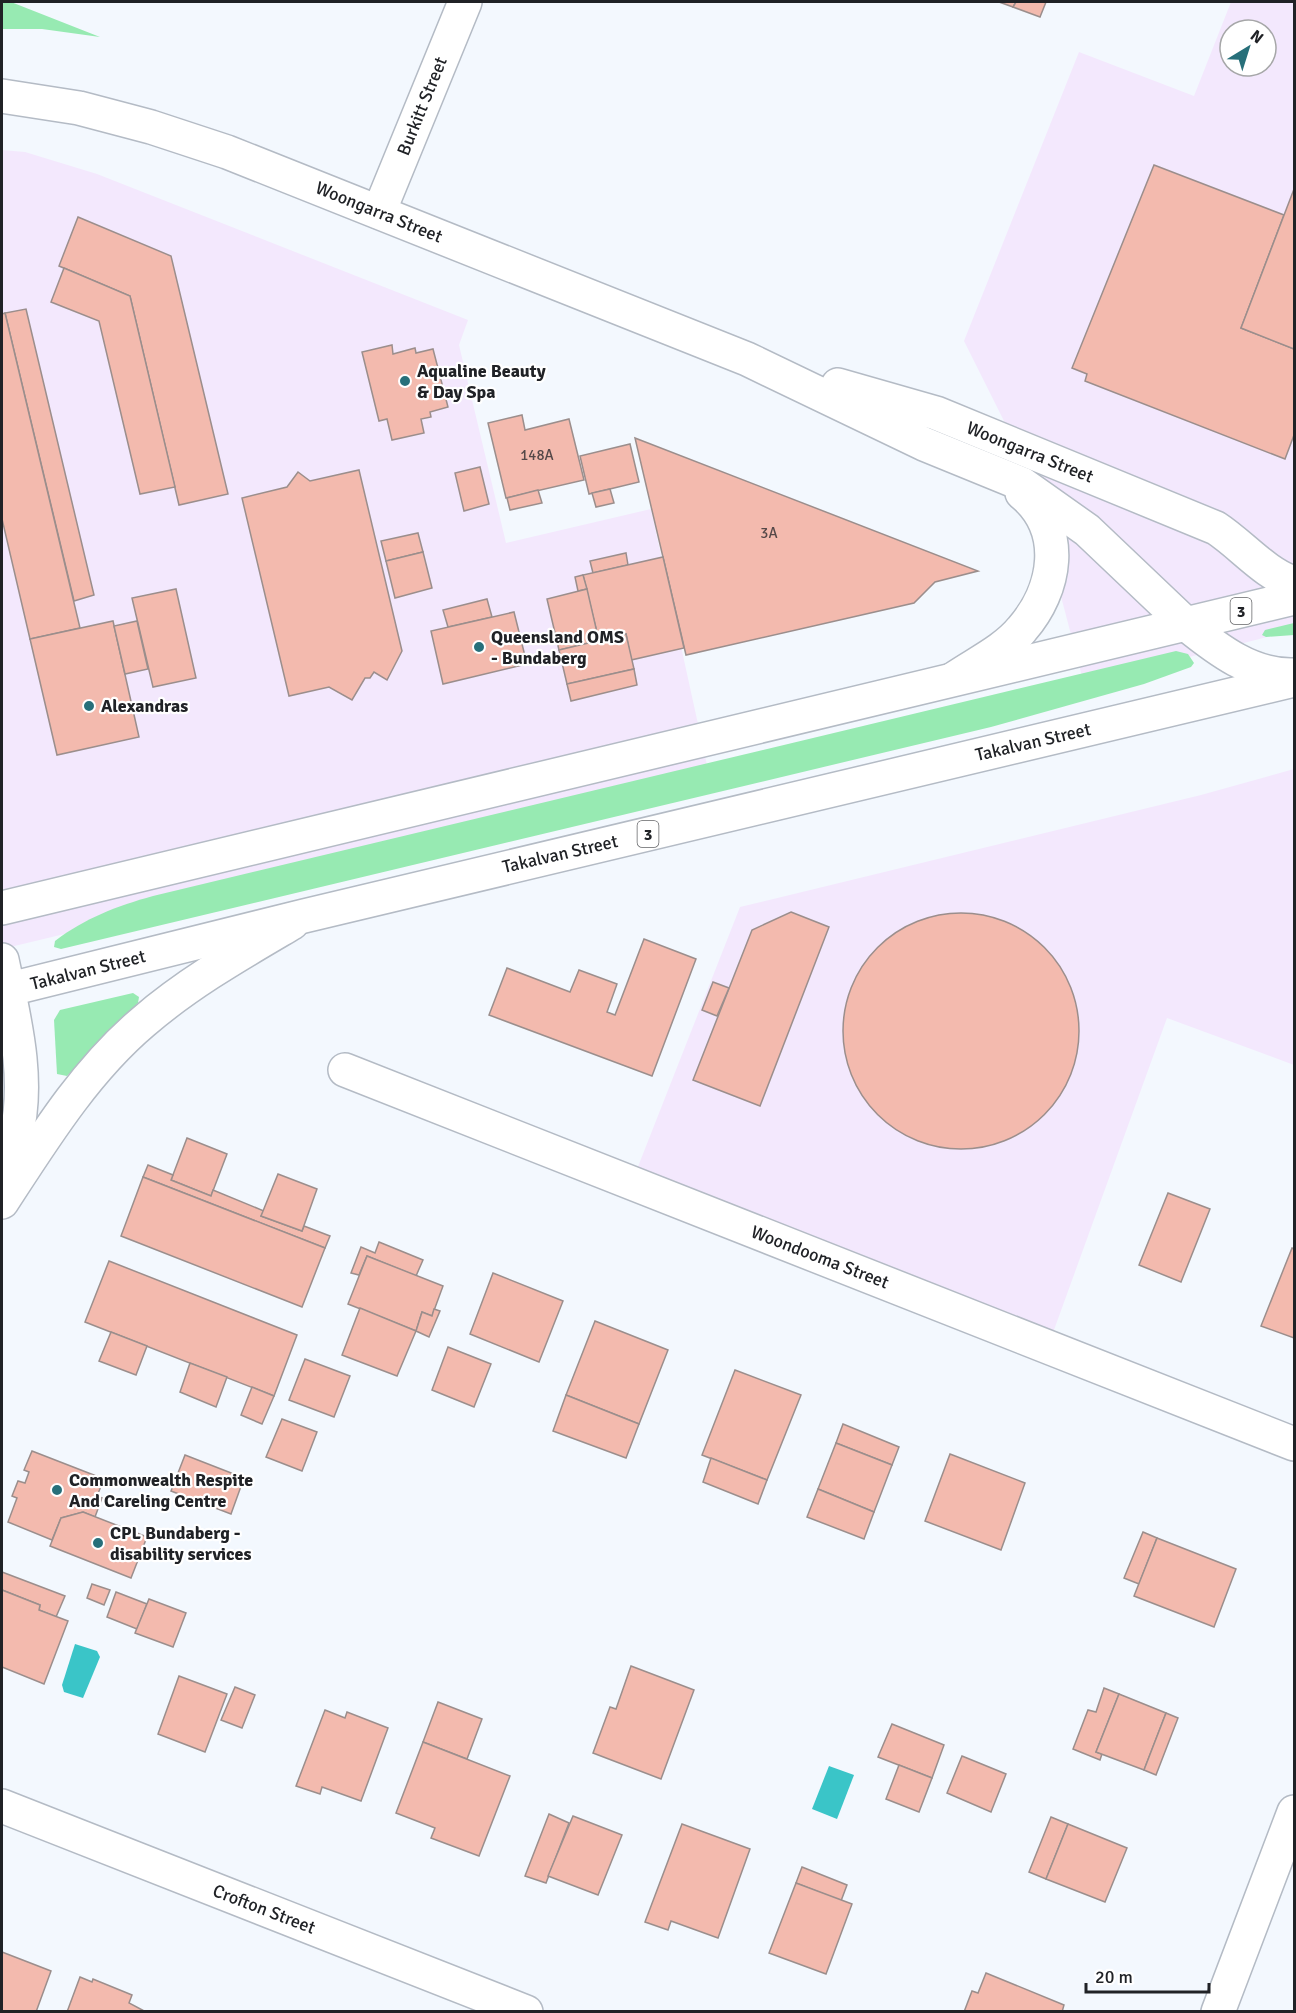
<svg xmlns="http://www.w3.org/2000/svg" width="1296" height="2013" font-family="Signika,sans-serif">
	<rect width="100%" height="100%" fill="#f3f8fe"/>
	<!-- commercial -->
	<g fill="#f3e8fd" fill-rule="evenodd">
		<path d="M1231,2H1294V630L1084,684L1027,467L964,341L1079,52L1194,96ZM1230,30H1266V66H1230Z"/>
		<polygon points="2,150 25,152 97,174 468,320 459,345 506,543 651,509 710,779 2,949"/>
		<polygon points="1294,769 1294,1065 1167,1018 1046,1352 630,1187 740,907 1201,795"/>
	</g>
	<!-- green -->
	<g fill="#97eab2">
		<polygon points="2,2 11,2 100,37 42,29 2,29"/>
		<polygon points="1294,623 1294,635 1266,637 1262,635 1265,630"/>
		<path d="M1176,651L1188,654L1194,663L1191,667L1144,684L991,727L61,949L54,947L55,941C85,918 117,906 153,896Z"/>
		<polygon points="133,993 139,997 138,1003 67,1076 57,1074 54,1020 60,1010"/>
	</g>
	<!-- water -->
	<g fill="#3ac5c8">
		<polygon points="75,1644 97,1651 100,1657 83,1698 64,1692 62,1685"/>
		<polygon points="829,1766 854,1775 837,1819 812,1809"/>
	</g>
	<!-- building -->
	<g fill="#f3baae" stroke="#9b8e8c" stroke-width="1.5">
		<polygon points="999,2 1016,2 1013,7"/>
		<polygon points="1016,2 1046,2 1040,17 1013,7"/>
		<polygon points="1154,165 1284,215 1241,328 1294,349 1294,435 1285,459 1085,381 1087,374 1072,368"/>
		<polygon points="1294,189 1294,349 1241,328"/>
		<polygon points="78,217 171,256 228,494 179,505 130,296 59,266"/>
		<polygon points="64,268 130,296 175,487 140,494 99,321 51,302"/>
		<polygon points="26,309 94,595 74,601 5,313"/>
		<polygon points="5,313 80,628 30,639 2,519 2,314"/>
		<polygon points="392,345 393,354 415,348 416,353 433,349 448,407 430,412 431,417 421,419 424,433 392,440 387,419 379,421 362,352"/>
		<polygon points="522,415 525,430 569,419 584,480 506,498 488,423"/>
		<polygon points="635,438 978,571 935,582 914,603 686,655"/>
		<polygon points="630,444 639,482 589,494 580,456"/>
		<polygon points="480,467 489,504 464,511 455,473"/>
		<polygon points="359,470 402,651 387,680 374,672 370,678 365,678 352,700 329,687 289,696 242,498 287,487 298,472 310,481"/>
		<polygon points="610,489 614,503 596,507 592,493"/>
		<polygon points="538,490 542,503 510,510 507,498"/>
		<polygon points="418,533 423,552 386,561 381,541"/>
		<polygon points="423,552 432,588 395,598 386,561"/>
		<polygon points="626,553 628,565 593,573 590,561"/>
		<polygon points="663,557 684,648 631,660 626,634 599,641 583,575"/>
		<polygon points="583,575 587,589 578,591 575,577"/>
		<polygon points="176,589 196,678 153,687 132,598"/>
		<polygon points="587,589 599,641 559,650 547,599"/>
		<polygon points="487,599 492,617 448,627 443,610"/>
		<polygon points="514,612 527,664 443,684 431,631"/>
		<polygon points="113,621 139,737 57,755 30,639"/>
		<polygon points="137,621 148,669 125,674 114,626"/>
		<polygon points="626,634 634,669 567,684 559,650"/>
		<polygon points="634,669 637,685 571,701 567,684"/>
		<polygon points="791,912 829,927 760,1106 693,1080 752,930"/>
		<circle cx="961" cy="1031" r="118"/>
		<polygon points="644,939 696,959 652,1076 489,1015 507,968 570,992 579,970 617,984 607,1012 615,1015"/>
		<polygon points="713,982 729,988 717,1016 702,1010"/>
		<polygon points="187,1138 227,1154 211,1196 171,1180"/>
		<polygon points="148,1165 173,1175 171,1180 211,1196 213,1190 264,1211 261,1216 302,1231 304,1226 330,1236 325,1248 143,1177"/>
		<polygon points="278,1174 317,1189 302,1231 261,1216"/>
		<polygon points="143,1177 325,1248 302,1307 121,1236"/>
		<polygon points="1168,1193 1210,1209 1181,1282 1139,1265"/>
		<polygon points="379,1242 423,1260 416,1276 367,1256 359,1275 351,1273 361,1247 375,1253"/>
		<polygon points="1292,1248 1294,1249 1294,1338 1261,1326"/>
		<polygon points="367,1256 443,1286 432,1316 422,1312 416,1331 348,1304"/>
		<polygon points="109,1261 297,1335 274,1396 85,1322"/>
		<polygon points="493,1273 563,1301 539,1362 470,1334"/>
		<polygon points="360,1308 416,1331 397,1376 342,1355"/>
		<polygon points="434,1309 440,1311 429,1337 416,1331 422,1312 432,1316"/>
		<polygon points="595,1321 668,1350 639,1424 566,1395"/>
		<polygon points="111,1332 147,1346 136,1375 99,1361"/>
		<polygon points="448,1347 491,1364 474,1407 432,1390"/>
		<polygon points="305,1359 350,1376 334,1417 289,1400"/>
		<polygon points="190,1363 227,1377 216,1407 180,1392"/>
		<polygon points="735,1370 801,1395 767,1480 702,1455"/>
		<polygon points="252,1387 274,1396 262,1424 241,1415"/>
		<polygon points="566,1395 639,1424 626,1458 553,1431"/>
		<polygon points="282,1419 317,1432 302,1471 266,1457"/>
		<polygon points="843,1424 899,1447 892,1465 836,1443"/>
		<polygon points="836,1443 892,1465 874,1512 818,1489"/>
		<polygon points="32,1451 104,1479 97,1496 102,1498 95,1517 83,1512 61,1518 52,1540 8,1522 17,1498 12,1496 18,1481 25,1483 29,1472 24,1470"/>
		<polygon points="950,1454 1025,1483 1001,1550 925,1521"/>
		<polygon points="185,1455 244,1478 231,1514 171,1491"/>
		<polygon points="711,1458 767,1480 758,1504 703,1482"/>
		<polygon points="818,1489 874,1512 864,1539 807,1517"/>
		<polygon points="83,1512 147,1537 131,1578 50,1546 61,1518"/>
		<polygon points="1143,1532 1157,1538 1139,1584 1124,1578"/>
		<polygon points="1157,1538 1236,1569 1214,1627 1134,1596"/>
		<polygon points="2,1572 65,1596 56,1617 39,1610 40,1605 2,1590"/>
		<polygon points="92,1584 110,1590 104,1605 87,1598"/>
		<polygon points="2,1590 40,1605 39,1610 68,1621 44,1684 2,1667"/>
		<polygon points="116,1592 147,1604 137,1629 107,1617"/>
		<polygon points="149,1599 186,1613 173,1647 135,1633"/>
		<polygon points="631,1666 694,1690 661,1779 593,1753 610,1707 616,1709"/>
		<polygon points="179,1676 227,1694 205,1752 158,1734"/>
		<polygon points="235,1687 255,1695 242,1728 221,1720"/>
		<polygon points="1104,1688 1119,1694 1096,1752 1102,1754 1100,1760 1073,1749 1088,1710 1096,1712"/>
		<polygon points="1119,1694 1166,1713 1144,1770 1096,1752"/>
		<polygon points="438,1702 482,1719 467,1759 423,1742"/>
		<polygon points="325,1710 345,1718 347,1712 388,1728 361,1801 322,1787 320,1794 296,1786"/>
		<polygon points="1166,1713 1178,1718 1156,1775 1144,1770"/>
		<polygon points="892,1724 944,1745 932,1778 878,1757"/>
		<polygon points="423,1742 510,1776 479,1856 431,1838 435,1828 396,1813"/>
		<polygon points="962,1756 1006,1774 991,1812 947,1793"/>
		<polygon points="899,1765 932,1778 919,1812 886,1799"/>
		<polygon points="549,1814 569,1823 546,1883 525,1876"/>
		<polygon points="573,1816 622,1835 598,1895 548,1876"/>
		<polygon points="1051,1817 1068,1824 1046,1879 1029,1872"/>
		<polygon points="682,1824 750,1849 718,1938 671,1921 668,1930 645,1922"/>
		<polygon points="1068,1824 1127,1848 1105,1902 1046,1879"/>
		<polygon points="802,1867 847,1885 841,1901 796,1883"/>
		<polygon points="796,1883 852,1904 826,1974 769,1953"/>
		<polygon points="2,1952 51,1971 36,2012 2,2012"/>
		<polygon points="986,1973 1064,2005 1062,2012 964,2012 972,1991 978,1993"/>
		<polygon points="80,1977 92,1982 93,1979 132,1995 129,2003 146,2012 67,2012"/>
	</g>
	<g fill="none" stroke-linecap="round" stroke-linejoin="round">
		<!-- minor casing -->
		<g stroke="#b4bbc5" stroke-width="36">
			<g id="minor">
				<polyline points="2,96 79,108 151,127 227,152 747,359 924,444 1022,484 1087,530 1187,625"/>
				<polyline points="379,212 465,2"/>
				<path d="M838,385L936,413L1216,528C1242,545 1265,574 1294,583"/>
				<path d="M955,678C977,663 1005,650 1022,629C1056,590 1067,530 1022,493"/>
				<path d="M2,960C14,1017 31,1082 15,1139C11,1151 6,1162 2,1174"/>
				<polyline points="345,1070 1294,1444"/>
				<path d="M2,1202C43,1139 85,1071 143,1022C188,983 241,953 292,923"/>
				<polyline points="2,1806 526,2012"/>
				<polyline points="1218,2012 1294,1812"/>
			</g>
		</g>
		<!-- highway casing -->
		<g stroke="#b4bbc5" stroke-width="36">
			<g id="highway">
				<path d="M1187,625C1218,650 1252,676 1293,675"/>
				<polyline points="2,908 1294,598"/>
				<polyline points="2,991 304,916 1294,680"/>
			</g>
		</g>
		<!-- minor -->
		<use href="#minor" stroke="#fff" stroke-width="33"/>
		<!-- highway -->
		<use href="#highway" stroke="#fff" stroke-width="33"/>
	</g>
	<!-- markers -->
	<g fill="#276f7a" stroke="#fff" stroke-width="2">
		<circle cx="405" cy="381" r="6"/>
		<circle cx="479" cy="647" r="6"/>
		<circle cx="89" cy="706" r="6"/>
		<circle cx="57" cy="1490" r="6"/>
		<circle cx="98" cy="1543" r="6"/>
	</g>
	<g text-anchor="middle" stroke-width="4.5" stroke-linejoin="round" paint-order="stroke">
		<!-- number labels -->
		<g font-size="15" fill="#554848">
			<text x="537" y="460">148A</text>
			<text x="769" y="538">3A</text>
		</g>
		<!-- shield labels -->
		<g fill="#fff" stroke="#636467" stroke-width="1.5">
			<rect x="1230.5" y="598" width="21" height="26" rx="4.5"/>
			<rect x="637.5" y="821" width="21" height="26" rx="4.5"/>
		</g>
		<g font-size="16" font-weight="bold" fill="#202226">
			<text x="1241" y="617">3</text>
			<text x="648" y="840">3</text>
		</g>
		<!-- street labels -->
		<g font-size="18" fill="#202226" stroke="#fff">
			<text transform="translate(422 106) rotate(-68)" y="6">Burkitt Street</text>
			<text transform="translate(379 212) rotate(22)" y="6">Woongarra Street</text>
			<text transform="translate(1030 452) rotate(22)" y="6">Woongarra Street</text>
			<text transform="translate(1033 742) rotate(-13)" y="6">Takalvan Street</text>
			<text transform="translate(560 854) rotate(-13)" y="6">Takalvan Street</text>
			<text transform="translate(88 970) rotate(-14)" y="6">Takalvan Street</text>
			<text transform="translate(820 1257) rotate(21)" y="6">Woondooma Street</text>
			<text transform="translate(264 1909) rotate(21)" y="6">Crofton Street</text>
		</g>
		<!-- poi labels -->
		<g font-size="18" font-weight="bold" fill="#202226" stroke="#fff" text-anchor="start">
			<text x="417" y="377">Aqualine Beauty<tspan x="417" dy="21">&amp; Day Spa</tspan></text>
			<text x="491" y="643">Queensland OMS<tspan x="491" dy="21">- Bundaberg</tspan></text>
			<text x="101" y="712">Alexandras</text>
			<text x="69" y="1486">Commonwealth Respite<tspan x="69" dy="21">And Careling Centre</tspan></text>
			<text x="110" y="1539">CPL Bundaberg -<tspan x="110" dy="21">disability services</tspan></text>
		</g>
	</g>
	<!-- border -->
	<rect width="1296" height="2013" fill="none" stroke="#202226" stroke-width="6"/>
	<!-- north arrow -->
	<g transform="translate(1248 48) rotate(38)"><circle r="28" fill="#ffffff" stroke="#a6a7a8" stroke-width="1.5"/>
	<path d="M0-4.5L10 22L0 15L-10 22Z" fill="#276f7a"/>
	<text y="-9" font-size="16" font-weight="bold" text-anchor="middle" fill="#202226">N</text>
	</g>
	<!-- scale -->
	<path d="M1086 1983v9h123v-9" fill="none" stroke="#202226" stroke-width="3"/>
	<text x="1095" y="1983" font-size="18" fill="#202226" stroke="#ffffff" stroke-width="4.5" paint-order="stroke">20 m</text>
</svg>
